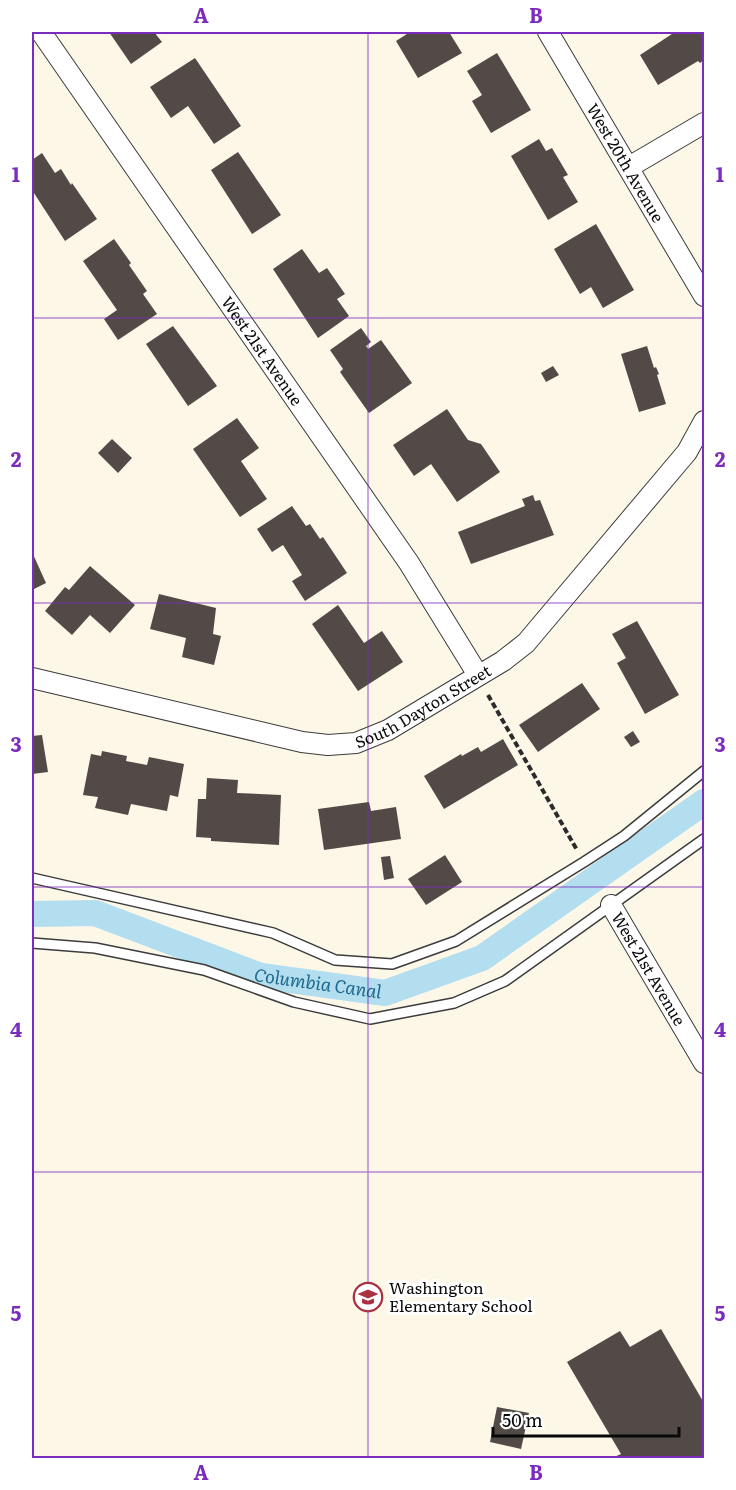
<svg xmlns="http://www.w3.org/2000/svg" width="736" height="1490" font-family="Literata,serif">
	<rect width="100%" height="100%" fill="#fdf7e8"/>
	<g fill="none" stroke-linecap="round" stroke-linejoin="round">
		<!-- canal -->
		<path stroke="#b2deef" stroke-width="26" id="s1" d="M32,914L95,913L261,976L385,993L482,958L704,802"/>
	</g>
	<!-- building -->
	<g fill="#514a47">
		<polygon points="109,32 154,32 162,42 131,64"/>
		<polygon points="410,32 449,32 462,53 418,78 396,41"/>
		<polygon points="675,32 704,32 704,60 700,63 698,61 658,85 640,55"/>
		<polygon points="497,53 531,110 491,133 472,101 482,95 467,71"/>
		<polygon points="195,58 241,126 214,144 188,106 171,118 150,87"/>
		<polygon points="539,139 546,151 552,148 568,175 563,177 578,202 548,220 511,156"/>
		<polygon points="238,152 281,215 252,234 211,170"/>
		<polygon points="42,153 55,173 61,169 71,185 72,183 97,219 65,241 32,190 32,160"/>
		<polygon points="596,224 634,290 603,308 591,287 580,294 554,249"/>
		<polygon points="114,239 131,263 129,265 147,291 143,294 157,314 118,340 104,319 117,310 83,261"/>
		<polygon points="302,249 319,273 327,268 345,294 337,299 349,316 318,338 273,269"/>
		<polygon points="173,326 217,386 188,406 146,344"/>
		<polygon points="361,328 371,342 366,346 368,349 381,340 412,383 369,413 340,372 343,369 330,350"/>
		<polygon points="647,346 654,368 656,367 659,374 657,375 666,404 639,412 621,354"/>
		<polygon points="553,366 559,375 546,382 541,373"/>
		<polygon points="447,409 468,440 481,444 500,472 457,502 431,464 414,476 393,445"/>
		<polygon points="237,418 259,448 241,461 267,499 240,517 193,449"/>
		<polygon points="112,439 132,458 118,473 98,453"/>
		<polygon points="533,495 535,501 540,500 554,535 471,564 458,532 525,506 522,499"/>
		<polygon points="292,506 306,526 310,524 320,539 323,537 347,573 305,601 292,581 302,575 283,545 272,552 257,529"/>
		<polygon points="32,552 46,583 32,590"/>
		<polygon points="90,566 135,605 110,633 90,615 72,635 45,611 65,587 69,590"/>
		<polygon points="159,594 216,608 213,634 221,636 214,665 182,657 186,638 150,629"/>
		<polygon points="338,605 364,643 382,631 403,662 358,691 312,624"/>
		<polygon points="637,621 679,695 645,714 617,663 626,658 612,634"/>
		<polygon points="582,683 600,709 538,752 519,725"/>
		<polygon points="633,731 640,742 631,747 624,737"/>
		<polygon points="42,735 48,772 32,774 32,736"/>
		<polygon points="503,739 518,765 444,809 424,776 461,754 462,756 478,747 481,752"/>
		<polygon points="102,751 127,756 126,761 147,765 149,757 184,764 178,797 170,795 167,811 131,804 128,815 95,808 98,797 83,795 91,754 101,756"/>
		<polygon points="207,778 238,780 237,793 281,795 279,845 211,841 211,838 196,837 198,799 206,799"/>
		<polygon points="369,802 371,811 396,807 401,839 324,850 318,809"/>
		<polygon points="445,855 462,882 426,905 408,879"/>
		<polygon points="390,856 394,878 384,880 381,857"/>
		<polygon points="661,1329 704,1403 704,1458 612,1458 621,1454 567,1362 620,1331 630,1347"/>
		<polygon points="497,1407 529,1413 521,1449 490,1442"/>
	</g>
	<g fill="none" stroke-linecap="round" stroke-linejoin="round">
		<!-- lane casing -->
		<g stroke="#3c3c3c" stroke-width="12">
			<g id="lane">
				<polyline points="32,878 273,933 335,960 392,964 456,941 584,862 624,836 704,771"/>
				<polyline points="32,943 95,948 204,970 294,1002 370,1019 454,1003 505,981 704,839"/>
			</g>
		</g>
		<!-- street casing -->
		<g stroke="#3c3c3c" stroke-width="22">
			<g id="street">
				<path id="s2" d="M41,32L409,563L478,675"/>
				<path id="s3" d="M548,32L704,296"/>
				<polyline points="629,167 704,123"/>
				<path id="s4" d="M32,678L302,742L328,745L356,743L388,730L503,661L526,643L687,452L704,421"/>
				<path id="s5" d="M611,905L704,1063"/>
			</g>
		</g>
		<!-- path -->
		<polyline stroke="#2b2b2b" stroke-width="4" stroke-dasharray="6 3" stroke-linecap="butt" points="488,695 577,850"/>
		<!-- lane -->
		<use href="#lane" stroke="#fff" stroke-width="9"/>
		<!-- street -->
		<use href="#street" stroke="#fff" stroke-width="20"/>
	</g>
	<!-- grid -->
	<path fill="none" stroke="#7b2cbf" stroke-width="1.5" stroke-opacity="0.55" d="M368,32V1458M32,318H704M32,603H704M32,887H704M32,1172H704"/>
	<!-- icons -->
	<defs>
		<g id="school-ring" transform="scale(1.5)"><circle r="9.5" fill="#fff" stroke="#ab3042" stroke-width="1.5"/><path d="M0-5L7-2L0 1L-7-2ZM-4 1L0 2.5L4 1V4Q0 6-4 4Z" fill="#ab3042"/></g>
	</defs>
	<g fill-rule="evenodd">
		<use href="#school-ring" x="368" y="1297"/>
	</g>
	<g text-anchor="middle" stroke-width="6" stroke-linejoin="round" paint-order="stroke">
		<!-- street labels -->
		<g font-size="16" fill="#090909" stroke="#fff">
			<text dy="6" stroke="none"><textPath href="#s3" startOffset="152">West 20th Avenue</textPath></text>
			<text dy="6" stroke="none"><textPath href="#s2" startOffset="388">West 21st Avenue</textPath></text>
			<text dy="6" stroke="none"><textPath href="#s4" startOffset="408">South Dayton Street</textPath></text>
			<text dy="6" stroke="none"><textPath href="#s5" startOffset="74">West 21st Avenue</textPath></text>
		</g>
		<!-- poi labels -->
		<g font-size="16" fill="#090909" stroke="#fff" text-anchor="start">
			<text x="389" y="1294">Washington<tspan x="389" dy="18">Elementary School</tspan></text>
		</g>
		<!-- water labels -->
		<g font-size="18" font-style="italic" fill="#20698e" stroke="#fff">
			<text dy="6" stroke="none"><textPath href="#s1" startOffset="298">Columbia Canal</textPath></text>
		</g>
	</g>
	<!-- border -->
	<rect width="736" height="1490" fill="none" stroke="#ffffff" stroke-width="66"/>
	<!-- scale -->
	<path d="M493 1427v9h186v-9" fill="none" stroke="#090909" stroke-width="3"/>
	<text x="502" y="1427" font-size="18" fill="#090909" stroke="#ffffff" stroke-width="4.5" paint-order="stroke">50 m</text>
	<rect x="33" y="33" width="670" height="1424" fill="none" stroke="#7b2cbf" stroke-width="2"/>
	<g font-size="20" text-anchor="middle" font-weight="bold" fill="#7b2cbf">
		<text x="201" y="23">A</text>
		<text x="536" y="23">B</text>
		<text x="16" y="182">1</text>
		<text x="720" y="182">1</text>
		<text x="16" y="467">2</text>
		<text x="720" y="467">2</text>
		<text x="16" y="752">3</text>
		<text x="720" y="752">3</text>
		<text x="16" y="1037">4</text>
		<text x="720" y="1037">4</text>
		<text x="16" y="1321">5</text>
		<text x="720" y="1321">5</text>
		<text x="201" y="1480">A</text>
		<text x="536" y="1480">B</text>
	</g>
</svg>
